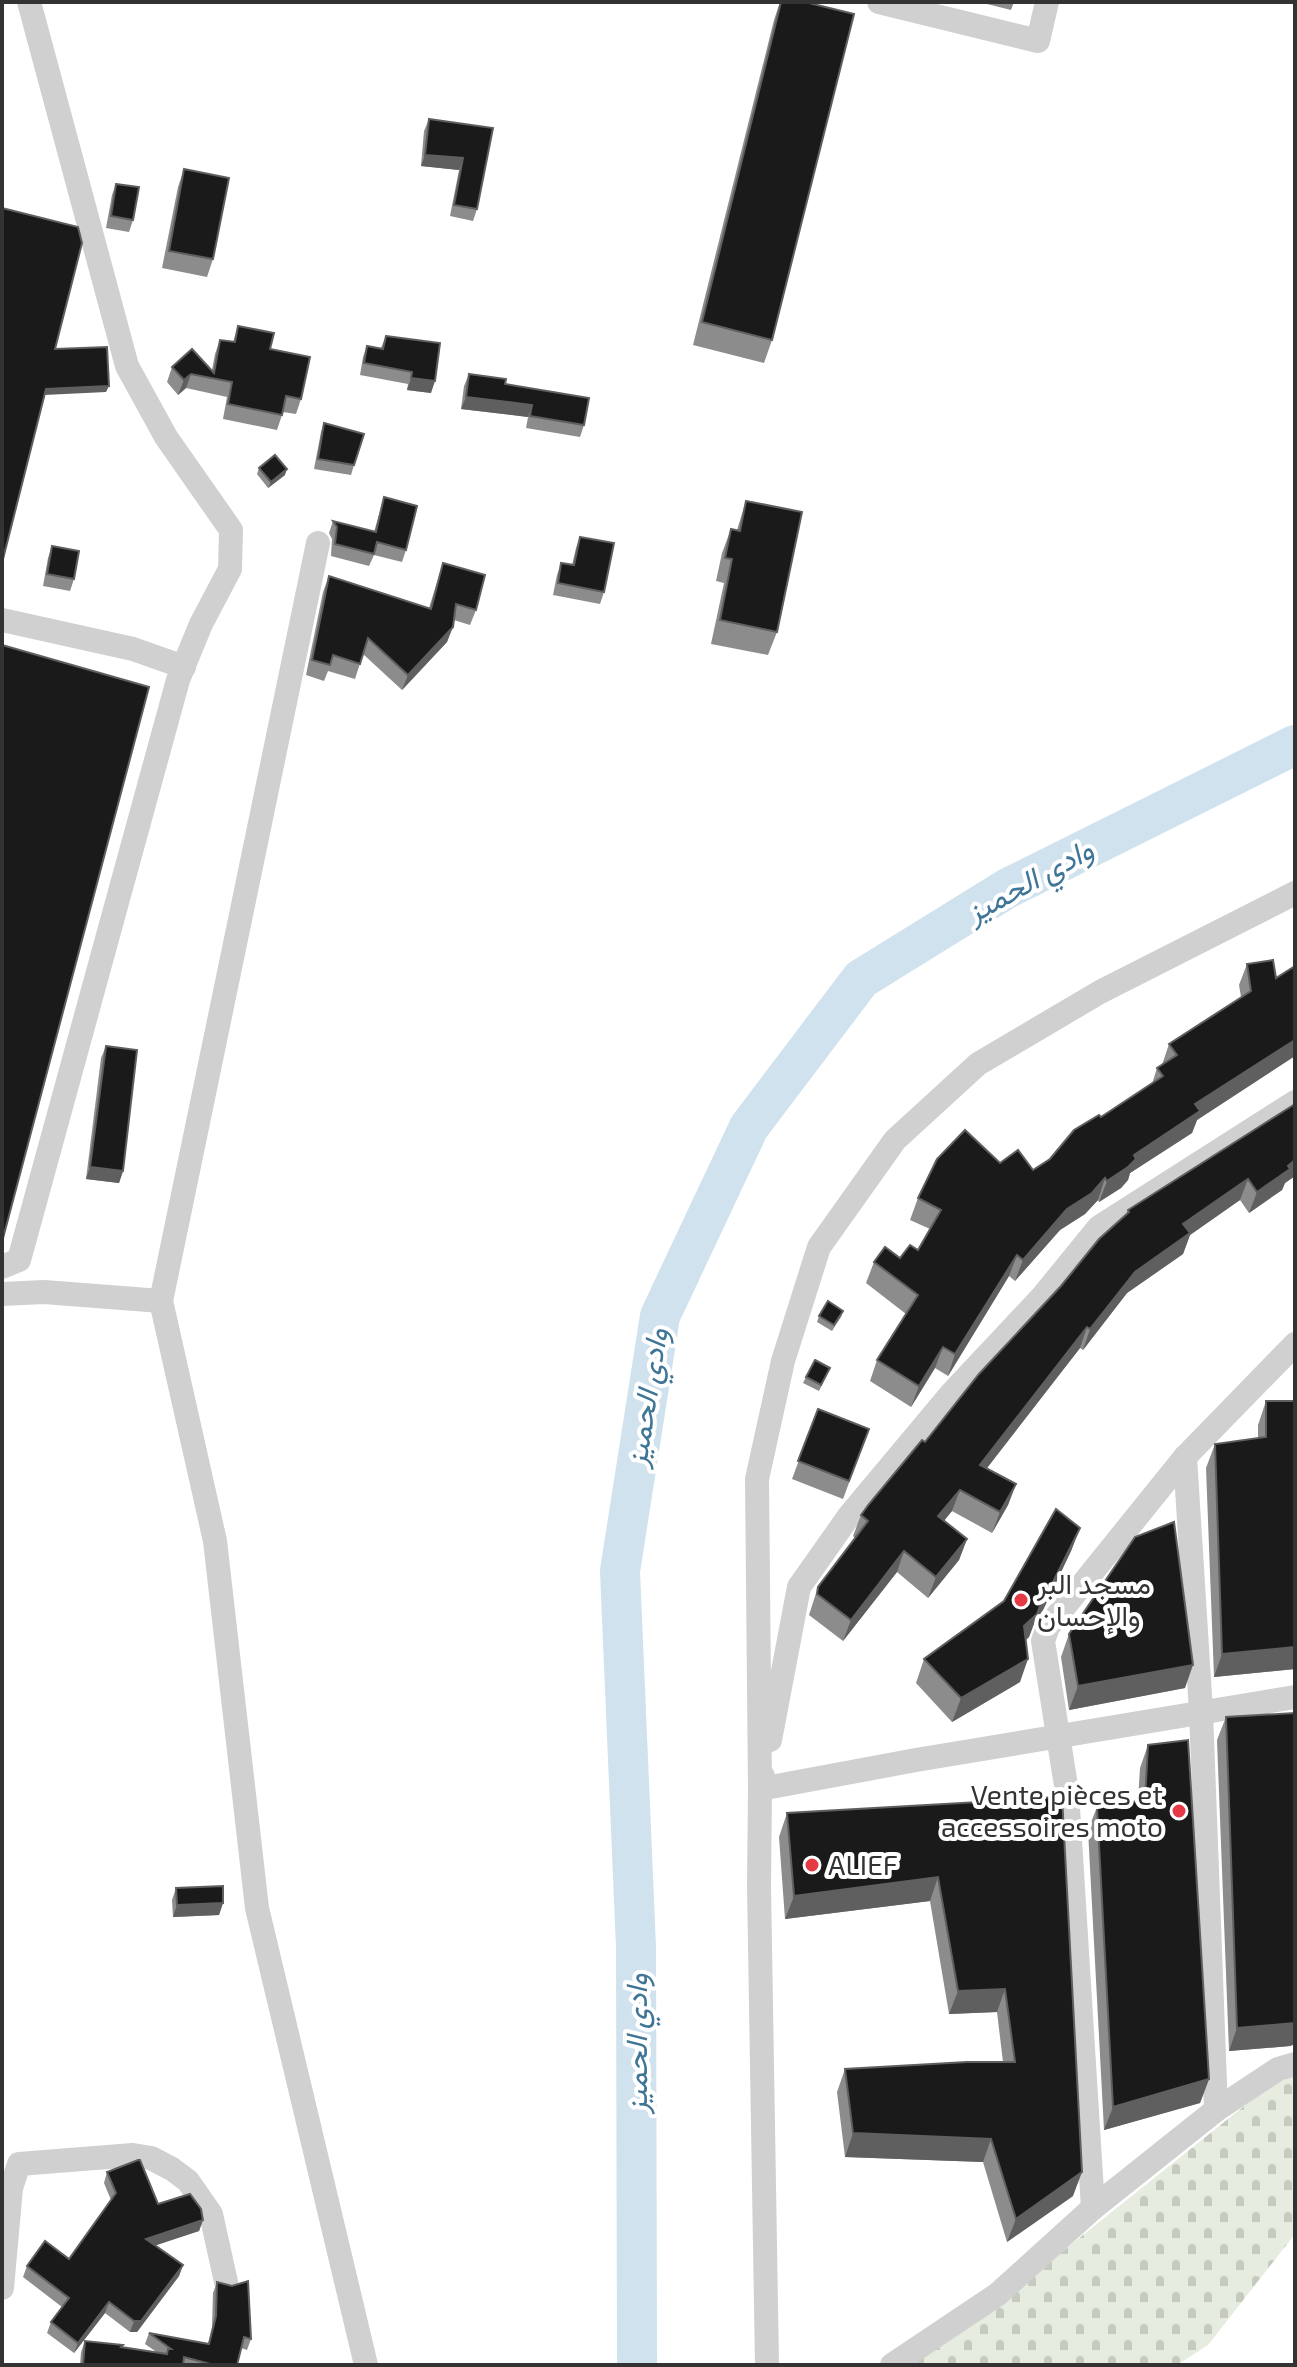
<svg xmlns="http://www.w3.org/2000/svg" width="1297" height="2367" font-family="'Exo 2',Vazirmatn,sans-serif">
	<defs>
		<pattern id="cemetery-stones" width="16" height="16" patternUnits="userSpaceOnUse" patternTransform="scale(2)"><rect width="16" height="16" fill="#e6ecdf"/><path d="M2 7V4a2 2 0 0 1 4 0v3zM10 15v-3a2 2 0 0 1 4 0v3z" fill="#c6cbc0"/></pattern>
	</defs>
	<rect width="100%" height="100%" fill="#fff"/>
	<!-- cemetery -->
	<polygon fill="url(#cemetery-stones)" points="1295,2076 1295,2234 1208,2345 1177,2365 910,2365 1008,2295 1273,2083"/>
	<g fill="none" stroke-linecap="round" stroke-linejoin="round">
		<!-- river -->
		<polyline stroke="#cfe2ee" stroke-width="40" points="637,2365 636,1947 620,1571 660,1316 749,1127 861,979 1008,888 1295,745"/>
		<!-- minor -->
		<g stroke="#d0d0d0" stroke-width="24">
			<polyline points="879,2 1038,41 1047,2"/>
			<polyline points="318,543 161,1301 215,1541 257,1908 366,2365"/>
			<polyline points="2,620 133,649 184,667"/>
			<polyline points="1295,893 1100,992 978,1064 895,1140 819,1247 783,1361 757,1479 760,1789 916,1760 1295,1697"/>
			<polyline points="2,1267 19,1260 178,680 201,624 230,569 231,530 166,437 127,366 29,2"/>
			<polyline points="2,1294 44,1292 161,1301"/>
			<polyline points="1185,1457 1201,1711 1216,2110"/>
			<polyline points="770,1740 799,1587 849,1516 951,1394 1042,1297 1099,1227 1295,1102"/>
			<polyline points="763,1776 760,1789 759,1886 767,2365"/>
			<polyline points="1093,2208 1067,1792 1043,1641 1048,1627 1185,1457 1295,1344"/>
			<polyline points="2,2288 11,2188 19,2164 133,2155 151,2158 172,2169 188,2181 211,2214 226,2282"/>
			<polyline points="892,2365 998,2294 1093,2208 1216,2110 1278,2069 1295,2064"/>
		</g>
	</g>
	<!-- wall -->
	<g fill="#8c8c8c">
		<polygon points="780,2 805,2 772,340 764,363 693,345 774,20"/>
		<polygon points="979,2 1014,2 1011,10"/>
		<polygon points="429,119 493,128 477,209 473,221 450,216 459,170 421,166 424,131"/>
		<polygon points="184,169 213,259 207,277 162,268 178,187"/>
		<polygon points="116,184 133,220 129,232 106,228 112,195"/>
		<polygon points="238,326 270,349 301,399 296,414 283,412 277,430 223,419 227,397 186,388 178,395 167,382 172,367 212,370 215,354 220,340 233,342"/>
		<polygon points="386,336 431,393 407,390 408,384 360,375 363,357 367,346 381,348"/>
		<polygon points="469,374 505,384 584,425 580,437 526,428 528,417 461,409 464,386"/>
		<polygon points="324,423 354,465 351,475 314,469 321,432"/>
		<polygon points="259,468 285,475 268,488 257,474"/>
		<polygon points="384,497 406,550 402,562 374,555 369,566 331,556 332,539 329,533 333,521 374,532"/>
		<polygon points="746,501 777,632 768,655 711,644 724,583 716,581 722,553 731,529 737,530"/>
		<polygon points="580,537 604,592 600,604 553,595 557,575 561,563 572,565 576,548"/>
		<polygon points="52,546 74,579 70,591 43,586 48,558"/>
		<polygon points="443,563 476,610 470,625 454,620 447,642 402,690 363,654 355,679 328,671 324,681 306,675 323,592 329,576 429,608"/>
		<polygon points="1247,964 1276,978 1295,966 1295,1056 1197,1120 1192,1133 1130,1173 1128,1180 1121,1188 1099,1202 1098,1200 1085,1214 1060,1230 1015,1281 1009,1276 948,1376 935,1368 911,1407 870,1381 877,1360 906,1314 866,1283 874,1262 900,1258 918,1250 930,1229 910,1220 918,1198 1000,1163 1033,1170 1050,1159 1101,1117 1152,1084 1157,1068 1162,1065 1169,1044 1241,997 1239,985"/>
		<polygon points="106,1046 123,1171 119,1183 86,1179 101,1058"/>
		<polygon points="1295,1104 1295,1176 1285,1183 1282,1190 1249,1213 1240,1200 1190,1235 1183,1254 1127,1293 1083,1350 1080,1348 987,1468 1016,1484 1008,1505 992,1533 952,1511 944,1520 967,1539 959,1560 928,1598 897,1572 843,1641 809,1615 818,1587 855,1538 853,1536 861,1515 1061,1286 1126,1214 1128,1210"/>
		<polygon points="843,1311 841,1317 832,1331 817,1322 819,1316"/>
		<polygon points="830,1368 819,1391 803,1383 806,1377"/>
		<polygon points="1266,1401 1295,1401 1295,1669 1214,1677 1206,1468 1215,1444 1258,1438 1258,1425"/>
		<polygon points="818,1409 869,1429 843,1499 792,1479"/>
		<polygon points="1080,1528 1071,1551 1043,1610 1035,1621 1029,1637 1026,1640 1020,1682 952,1722 916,1683 924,1659 1004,1601"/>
		<polygon points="1069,1634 1185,1688 1069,1710 1061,1657"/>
		<polygon points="1295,1713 1295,2044 1290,2046 1229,2051 1217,1740 1226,1717"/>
		<polygon points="1148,1745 1209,2079 1200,2103 1104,2130 1088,1830 1097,1807 1138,1801 1140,1768"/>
		<polygon points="979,1802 1073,2196 1007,2242 983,2162 845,2157 837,2092 845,2069 1003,2062 997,2012 949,2014 930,1901 785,1919 779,1837 787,1813"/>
		<polygon points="176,1888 223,1903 219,1915 173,1917 172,1900"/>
		<polygon points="107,2172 158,2204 203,2220 199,2231 155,2245 183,2265 179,2276 137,2332 130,2332 105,2313 74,2353 47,2333 51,2322 62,2307 23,2277 27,2266 69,2259 111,2200 104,2183"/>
		<polygon points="217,2282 251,2339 247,2350 241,2348 237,2365 80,2365 81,2352 85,2341 158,2353 145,2344 149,2333 208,2344 212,2327 213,2293"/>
	</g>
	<!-- shaded-wall -->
	<g fill="#5f5f5f">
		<polygon points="425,155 463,158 459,170 421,166"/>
		<polygon points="191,374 186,388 178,395 184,380"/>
		<polygon points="411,378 435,381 431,393 407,390"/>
		<polygon points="109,386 106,392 44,395 46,389"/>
		<polygon points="466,397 532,405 528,417 461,409"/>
		<polygon points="287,469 285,475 268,488 271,482"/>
		<polygon points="453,627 447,642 402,690 408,675"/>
		<polygon points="1295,1040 1295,1056 1197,1120 1192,1133 1130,1173 1128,1180 1121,1188 1099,1202 1107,1181 1134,1155 1195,1104"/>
		<polygon points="1295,1160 1295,1176 1285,1183 1282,1190 1249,1213 1257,1192"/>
		<polygon points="90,1167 123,1171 119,1183 86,1179"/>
		<polygon points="1105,1178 1098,1200 1085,1214 1060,1230 1015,1281 1023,1260 1067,1209"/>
		<polygon points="1248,1179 1240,1200 1190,1235 1183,1254 1127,1293 1083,1350 1090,1329 1135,1272 1183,1224"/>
		<polygon points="1017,1255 1009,1276 948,1376 955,1354"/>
		<polygon points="1087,1327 1080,1348 973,1486 980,1465"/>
		<polygon points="943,1347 935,1368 911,1407 919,1386"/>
		<polygon points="1016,1484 1008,1505 992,1533 1000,1512"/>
		<polygon points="960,1490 952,1511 931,1537 938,1516"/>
		<polygon points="1080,1528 1071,1551 1043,1610 1035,1621 1029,1637 1015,1649 1024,1626 1043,1598"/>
		<polygon points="967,1539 959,1560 928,1598 936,1577"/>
		<polygon points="904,1551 897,1572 843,1641 851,1620"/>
		<polygon points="1295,1647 1295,1669 1214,1677 1222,1654"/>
		<polygon points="1028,1659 1020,1682 952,1722 961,1698"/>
		<polygon points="1193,1665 1185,1688 1069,1710 1078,1686"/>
		<polygon points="938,1877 930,1901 785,1919 794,1896"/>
		<polygon points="223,1903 219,1915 173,1917 177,1905"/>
		<polygon points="1005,1989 997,2012 949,2014 958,1991"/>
		<polygon points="1295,2023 1295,2044 1290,2046 1229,2051 1237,2028"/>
		<polygon points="1209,2079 1200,2103 1104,2130 1113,2107"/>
		<polygon points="853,2133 991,2139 983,2162 845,2157"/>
		<polygon points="1082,2172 1073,2196 1007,2242 1016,2219"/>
		<polygon points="203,2220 199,2231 142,2250 146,2239"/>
		<polygon points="183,2265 179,2276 137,2332 130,2332 134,2321"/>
		<polygon points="109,2302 105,2313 74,2353 78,2343"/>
	</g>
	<!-- building -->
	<g fill="#1a1a1a" stroke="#5f5f5f" stroke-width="2">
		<polygon points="781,2 805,2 854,14 772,340 702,322"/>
		<polygon points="429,119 493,128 477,209 454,205 463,158 425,155"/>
		<polygon points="184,169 229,178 213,259 169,251"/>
		<polygon points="116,184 139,187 133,220 111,216"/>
		<polygon points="2,208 78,227 82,243 55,349 107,347 109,386 46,389 2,563"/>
		<polygon points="238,326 274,333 270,349 310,357 301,399 286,396 282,415 228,404 232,382 191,374 184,380 172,367 192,349 214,373 220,340 235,342"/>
		<polygon points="386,336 440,343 435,381 411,378 412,372 364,363 367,346 383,349"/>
		<polygon points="469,374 506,379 505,384 589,398 584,425 530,416 532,405 466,397"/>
		<polygon points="324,423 364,434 354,465 318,459"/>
		<polygon points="275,455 287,469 271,482 259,468"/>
		<polygon points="384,497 417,506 406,550 377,542 374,554 335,544 337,527 333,521 376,532"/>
		<polygon points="746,501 802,512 777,632 720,620 732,559 725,558 731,529 740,531"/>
		<polygon points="580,537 614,543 604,592 558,583 561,563 574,565"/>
		<polygon points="52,546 79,551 74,579 47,574"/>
		<polygon points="443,563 485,575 476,610 456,604 453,627 408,675 368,638 360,664 333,655 330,665 312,660 329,576 431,609"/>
		<polygon points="2,645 149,687 2,1242"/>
		<polygon points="1273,960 1276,978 1295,966 1295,1040 1195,1104 1200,1111 1134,1155 1136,1159 1128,1167 1107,1181 1105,1178 1092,1193 1067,1209 1023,1260 1017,1255 955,1354 943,1347 919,1386 877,1360 918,1295 874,1262 885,1247 900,1258 910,1245 918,1250 941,1210 918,1198 937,1159 965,1130 1000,1163 1018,1150 1033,1170 1050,1159 1074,1130 1099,1115 1101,1117 1163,1076 1157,1068 1177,1055 1169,1044 1251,991 1247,964"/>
		<polygon points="106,1046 137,1050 123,1171 90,1167"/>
		<polygon points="1295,1104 1295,1160 1288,1166 1290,1169 1257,1192 1248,1179 1183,1224 1190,1233 1135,1272 1090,1329 1087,1327 980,1465 1016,1484 1000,1512 960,1490 938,1516 967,1539 936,1577 904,1551 851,1620 817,1594 818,1587 868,1521 861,1515 869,1504 922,1440 925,1442 979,1374 1061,1286 1099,1239 1129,1212 1128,1210"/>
		<polygon points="828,1301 843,1311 834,1325 819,1316"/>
		<polygon points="815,1360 830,1368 821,1385 806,1377"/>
		<polygon points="1266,1401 1295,1401 1295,1647 1222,1654 1215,1444 1266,1437"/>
		<polygon points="818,1409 869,1429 849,1481 798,1461"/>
		<polygon points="1056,1509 1080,1528 1051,1586 1043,1598 1037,1614 1024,1626 1028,1659 961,1698 924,1659 1004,1601"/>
		<polygon points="1174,1522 1193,1665 1078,1686 1069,1634 1135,1537"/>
		<polygon points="1295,1713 1295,2023 1237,2028 1226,1717"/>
		<polygon points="1188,1740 1209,2079 1113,2107 1097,1807 1145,1800 1148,1745"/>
		<polygon points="1062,1796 1082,2172 1016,2219 991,2139 853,2133 845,2069 967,2062 1015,2062 1005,1989 958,1991 938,1877 794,1896 787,1813 979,1802 980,1804"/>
		<polygon points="223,1886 223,1903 177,1905 176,1888"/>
		<polygon points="138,2160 140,2160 158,2204 190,2194 201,2209 203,2220 146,2239 183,2265 141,2321 134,2321 109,2302 78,2343 51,2322 69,2298 27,2266 45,2241 69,2259 116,2193 107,2172"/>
		<polygon points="248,2281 251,2339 244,2337 237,2365 214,2365 184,2357 183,2365 83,2365 85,2341 123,2345 121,2347 167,2354 168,2349 171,2349 149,2333 209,2344 216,2316 217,2282 232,2286"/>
	</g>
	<!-- markers -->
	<g fill="#e63946" stroke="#fff" stroke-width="3">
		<circle cx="1021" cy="1600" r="8"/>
		<circle cx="1179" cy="1811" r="8"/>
		<circle cx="812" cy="1865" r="8"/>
	</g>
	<g text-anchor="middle" stroke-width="8" stroke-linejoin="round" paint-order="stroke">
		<!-- poi labels -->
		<g font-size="28" fill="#333" stroke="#fff" text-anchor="start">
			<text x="1037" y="1594">مسجد البر<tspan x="1037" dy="32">والإحسان</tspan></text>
			<text x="1163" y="1805" text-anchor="end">Vente pièces et<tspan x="1163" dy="32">accessoires moto</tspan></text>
			<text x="828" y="1875">ALIEF</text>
		</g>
		<!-- water labels -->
		<g font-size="30" font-style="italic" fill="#3f7597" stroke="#fff">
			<text transform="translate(1030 881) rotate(-29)" y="10">وادي الحميز</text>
			<text transform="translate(647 1397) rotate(-81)" y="10">وادي الحميز</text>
			<text transform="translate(637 2043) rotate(-90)" y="10">وادي الحميز</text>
		</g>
	</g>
	<!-- border -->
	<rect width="1297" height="2367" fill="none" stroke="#333333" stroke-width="8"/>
</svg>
